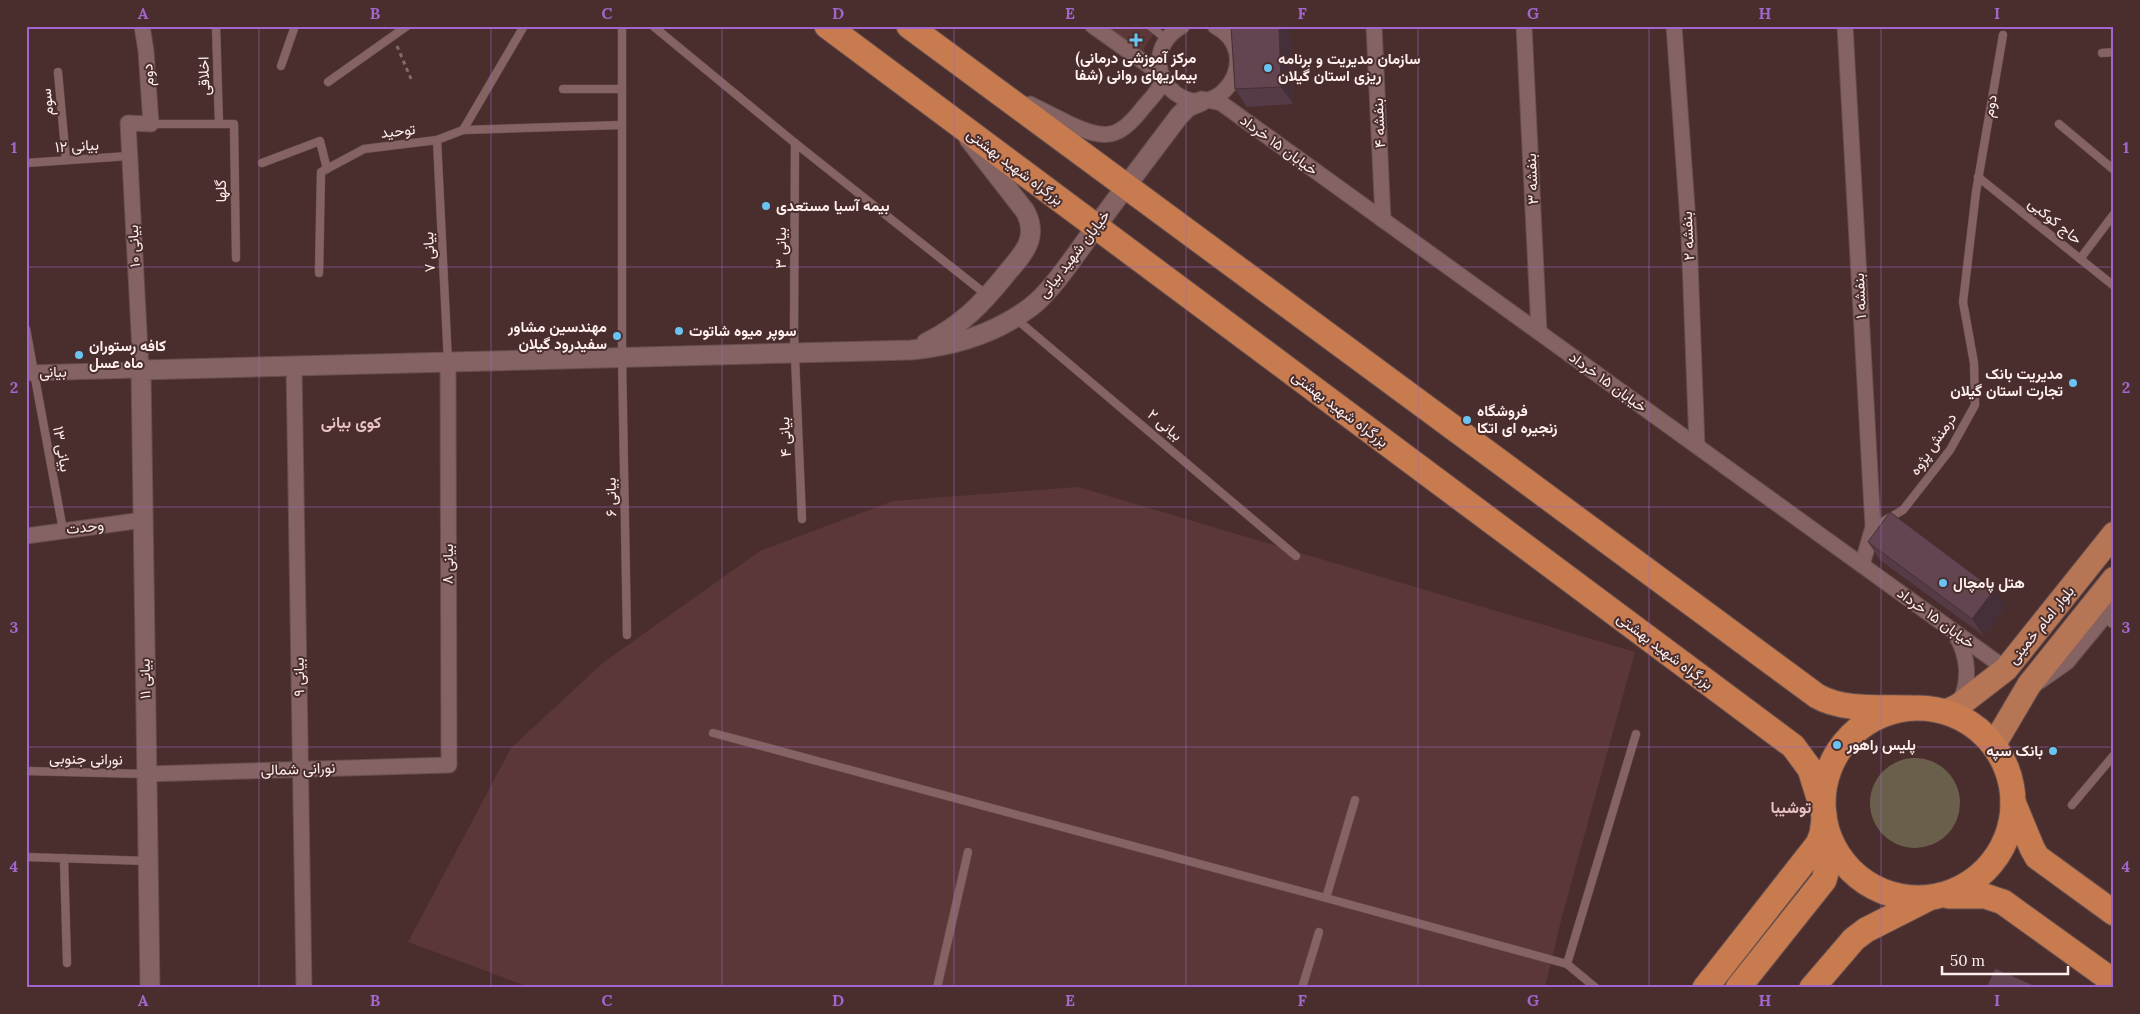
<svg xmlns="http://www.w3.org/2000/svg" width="2140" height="1014" font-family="Lora,Vazirmatn,serif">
	<rect width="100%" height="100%" fill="#4a2e2d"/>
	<!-- built -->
	<g fill="#5b3837">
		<polygon points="1103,26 1158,26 1140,55"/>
		<polygon points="1078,487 1635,652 1561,920 1545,988 526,988 526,986 408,942 511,748 604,662 760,551 893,501"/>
	</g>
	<!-- green -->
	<circle fill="#6a5f4b" cx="1915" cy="803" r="45"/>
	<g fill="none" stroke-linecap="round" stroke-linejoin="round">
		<!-- service casing -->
		<g stroke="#654e4d" stroke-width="9">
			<g id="service">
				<polyline points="216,26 219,124"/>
				<polyline points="622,26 622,358 627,635"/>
				<polyline points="653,26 795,143 988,296"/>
				<polyline points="1150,26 1166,39"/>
				<polyline points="2102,53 2114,52"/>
				<polyline points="281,66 295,26"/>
				<polyline points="58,72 66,160"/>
				<polyline points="328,82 407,26"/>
				<polyline points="563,89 622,89"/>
				<polyline points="151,124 234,124 236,258"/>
				<polyline points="2059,124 2114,170"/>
				<polyline points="463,130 622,125"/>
				<polyline points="437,140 448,362"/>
				<polyline points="795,143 794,334 802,519"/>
				<polyline points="26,163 129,156"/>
				<polyline points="262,163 320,141 327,169"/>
				<polyline points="1978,177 2114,286"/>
				<polyline points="2080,259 2114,214"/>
				<polyline points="319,273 321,172 364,149 437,140 463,130 524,26"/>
				<polyline points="1015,318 1296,556"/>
				<polyline points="26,329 63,530"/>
				<polyline points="1873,527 1903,510 1950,450 1975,405 1974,363 1963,302 1976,192 2003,35"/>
				<polyline points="2101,616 2114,625"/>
				<polyline points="713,733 1326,898"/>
				<polyline points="26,771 146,774"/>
				<polyline points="1355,800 1326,898 1567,964"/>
				<polyline points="2072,805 2114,755"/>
				<polyline points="26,857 148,861"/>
				<polyline points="64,858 67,963"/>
				<polyline points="937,988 968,852"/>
				<polyline points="1302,988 1319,932"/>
				<polyline points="1596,988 1567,964 1636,734"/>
			</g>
		</g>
		<!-- minor casing -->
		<g stroke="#654e4d" stroke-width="17">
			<g id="minor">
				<polyline points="1093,26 1162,75"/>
				<path d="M1182,26C1168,34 1159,47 1159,64C1160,75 1166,86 1175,93C1220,126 1266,53 1215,26"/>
				<polyline points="1374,26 1383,220"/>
				<polyline points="1524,26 1539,332"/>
				<polyline points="1674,26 1689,235 1697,446"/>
				<polyline points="1845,26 1873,527 1862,565"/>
				<polyline points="1207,100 1221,103 2006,669"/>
				<path d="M1030,104C1044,111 1058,118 1072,125C1105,140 1119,139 1142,109C1149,100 1162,89 1163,77"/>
				<polyline points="294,366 304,988"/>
				<polyline points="26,373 141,370 128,123 151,124 146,51 142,26"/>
				<polyline points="26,536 143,520"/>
				<path d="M1956,635C1968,656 1971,681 1959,703"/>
				<polyline points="2040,681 2067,662 2114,605"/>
				<polyline points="146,774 449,765 448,362"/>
			</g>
		</g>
		<!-- tertiary casing -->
		<g stroke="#654e4d" stroke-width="21">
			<g id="tertiary">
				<path d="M926,343C962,325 982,304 1007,273C1015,263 1025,253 1029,241C1032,231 1030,220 1025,211L969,139"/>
				<path d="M150,988L141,370L911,350C954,346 997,333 1032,306C1053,289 1073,258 1090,235C1119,195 1149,156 1179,116L1188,107L1202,101"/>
			</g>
		</g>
		<!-- primary casing -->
		<g stroke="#654e4d" stroke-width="26">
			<g id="primary">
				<polyline points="1945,712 1958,706 2006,669 2114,534"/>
				<polyline points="1995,748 1996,741 2029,685 2114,579"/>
			</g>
		</g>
		<!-- trunk casing -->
		<g stroke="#654e4d" stroke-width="27">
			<g id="trunk">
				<polyline points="827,26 1793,746 1810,769 1824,814"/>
				<path d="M909,26L1817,696C1843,711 1880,707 1910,708"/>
				<circle cx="1918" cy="803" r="95"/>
				<polyline points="2013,802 2032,848 2037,857 2114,913"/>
				<polyline points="1949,896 1985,896 2003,902 2114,982"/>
				<polyline points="1705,988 1818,844 1822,834 1824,819"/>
				<polyline points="1738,988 1824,880 1828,865 1827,835"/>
				<polyline points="1812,988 1854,939 1866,930 1927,899"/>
			</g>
		</g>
		<!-- path -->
		<polyline stroke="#836b6a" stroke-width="3" stroke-dasharray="4 4" stroke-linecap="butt" points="397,46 411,79"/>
		<!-- service -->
		<use href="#service" stroke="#846362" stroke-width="8"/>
		<!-- minor -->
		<use href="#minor" stroke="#846362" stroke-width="15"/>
		<!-- tertiary -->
		<use href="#tertiary" stroke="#846362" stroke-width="19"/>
		<!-- primary -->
		<use href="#primary" stroke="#b67554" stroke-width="24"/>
		<!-- trunk -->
		<use href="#trunk" stroke="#c77b4f" stroke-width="25"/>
	</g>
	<!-- wall -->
	<g fill="#553b46">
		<polygon points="1231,26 1355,26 1355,27 1290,28 1293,104 1247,107 1235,89"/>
		<polygon points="1868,542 1994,590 2006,607 1984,636 1880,560"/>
	</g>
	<!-- shaded-wall -->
	<g fill="#453039">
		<polygon points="1279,26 1289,26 1290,28 1293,104 1281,87"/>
		<polygon points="1994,590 2006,607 1984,636 1972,619"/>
	</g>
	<!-- building -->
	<g fill="#634551" stroke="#453039">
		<polygon points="1231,26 1279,26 1281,87 1235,89"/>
		<polygon points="1890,512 1994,590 1972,619 1868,542"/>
		<polygon points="1995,968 2040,988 1986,988"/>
	</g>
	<!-- grid -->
	<path fill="none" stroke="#a266cd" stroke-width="1" stroke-opacity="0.55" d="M259,26V988M491,26V988M722,26V988M954,26V988M1186,26V988M1418,26V988M1649,26V988M1881,26V988M26,267H2114M26,507H2114M26,747H2114"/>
	<!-- markers -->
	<g fill="#6bc3f2" stroke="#4a2e2d" stroke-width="2">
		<path d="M1133.5 32.5h5v5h5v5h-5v5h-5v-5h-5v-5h5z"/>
		<circle cx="1268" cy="68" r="5"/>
		<circle cx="766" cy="206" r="5"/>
		<circle cx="679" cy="331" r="5"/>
		<circle cx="617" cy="336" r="5"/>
		<circle cx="79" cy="355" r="5"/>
		<circle cx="2073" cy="383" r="5"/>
		<circle cx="1467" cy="420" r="5"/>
		<circle cx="1943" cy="583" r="5"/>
		<circle cx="1837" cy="745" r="5"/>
		<circle cx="2053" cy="751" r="5"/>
	</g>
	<g text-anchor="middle" stroke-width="4" stroke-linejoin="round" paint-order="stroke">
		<!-- poi labels -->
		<g font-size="15" font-weight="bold" fill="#feefee" stroke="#4a2e2d" text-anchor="start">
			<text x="1136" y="63" text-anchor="middle">(مرکز آموزشی درمانی<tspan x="1136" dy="17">بیماریهای روانی (شفا</tspan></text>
			<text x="1278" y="64">سازمان مدیریت و برنامه<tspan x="1278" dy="17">ریزی استان گیلان</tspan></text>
			<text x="776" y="211">بیمه آسیا مستعدی</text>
			<text x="607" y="332" text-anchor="end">مهندسین مشاور<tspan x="607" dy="17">سفیدرود گیلان</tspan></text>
			<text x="689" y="336">سوپر میوه شاتوت</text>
			<text x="89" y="351">کافه رستوران<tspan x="89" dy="17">ماه عسل</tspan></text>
			<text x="2063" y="379" text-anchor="end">مدیریت بانک<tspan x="2063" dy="17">تجارت استان گیلان</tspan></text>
			<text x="1477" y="416">فروشگاه<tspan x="1477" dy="17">زنجیره ای اتکا</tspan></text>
			<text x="1953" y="588">هتل پامچال</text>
			<text x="1847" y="750">پلیس راهور</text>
			<text x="2043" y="756" text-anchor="end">بانک سپه</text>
		</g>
		<!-- street labels -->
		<g font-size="15" fill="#feefee" stroke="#4a2e2d">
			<text transform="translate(148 75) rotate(-94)" y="5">دوم</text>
			<text transform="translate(204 76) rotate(-92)" y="5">اخلاقی</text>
			<text transform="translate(47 102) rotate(-95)" y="5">سوم</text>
			<text transform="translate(1990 106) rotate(-80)" y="5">دوم</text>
			<text transform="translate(1379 123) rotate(-93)" y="5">بنفشه ۴</text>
			<text transform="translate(398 131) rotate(-7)" y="5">توحید</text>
			<text transform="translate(1279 145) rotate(36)" y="5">خیابان ۱۵ خرداد</text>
			<text transform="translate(77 146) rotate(-3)" y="5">بیانی ۱۲</text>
			<text transform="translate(1015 167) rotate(37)" y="5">بزرگراه شهید بهشتی</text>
			<text transform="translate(1532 179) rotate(-93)" y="5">بنفشه ۳</text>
			<text transform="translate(221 191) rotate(-91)" y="5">گلها</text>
			<text transform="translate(2055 221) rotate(39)" y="5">حاج کوکبی</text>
			<text transform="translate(1688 236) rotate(-93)" y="5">بنفشه ۲</text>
			<text transform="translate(134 246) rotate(-93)" y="5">بیانی ۱۰</text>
			<text transform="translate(781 248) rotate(-90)" y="5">بیانی ۳</text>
			<text transform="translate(429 252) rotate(-93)" y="5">بیانی ۷</text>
			<text transform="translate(1074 254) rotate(-52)" y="5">خیابان شهید بیانی</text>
			<text transform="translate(1860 296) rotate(-93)" y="5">بنفشه ۱</text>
			<text transform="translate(53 372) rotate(-1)" y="5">بیانی</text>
			<text transform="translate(1608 382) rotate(36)" y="5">خیابان ۱۵ خرداد</text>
			<text transform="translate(1340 409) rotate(37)" y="5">بزرگراه شهید بهشتی</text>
			<text transform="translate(1165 425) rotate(40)" y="5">بیانی ۲</text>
			<text transform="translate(785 437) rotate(-93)" y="5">بیانی ۴</text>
			<text transform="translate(1933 444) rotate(-56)" y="5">درمنش پژوه</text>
			<text transform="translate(62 449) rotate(80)" y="5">بیانی ۱۳</text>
			<text transform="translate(611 497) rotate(-91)" y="5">بیانی ۶</text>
			<text transform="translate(85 527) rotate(-7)" y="5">وحدت</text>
			<text transform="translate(448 564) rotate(-90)" y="5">بیانی ۸</text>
			<text transform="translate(1936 618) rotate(36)" y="5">خیابان ۱۵ خرداد</text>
			<text transform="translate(2041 625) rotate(-51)" y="5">بلوار امام خمینی</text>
			<text transform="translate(1665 651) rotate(37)" y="5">بزرگراه شهید بهشتی</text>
			<text transform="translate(299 677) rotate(-91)" y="5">بیانی ۹</text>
			<text transform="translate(145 679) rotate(-91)" y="5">بیانی ۱۱</text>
			<text transform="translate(86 759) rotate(1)" y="5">نورانی جنوبی</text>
			<text transform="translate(298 769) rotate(-2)" y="5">نورانی شمالی</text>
		</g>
		<!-- neighbourhood labels -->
		<g font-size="16" font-weight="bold" fill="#e7c2c0" stroke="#4a2e2d">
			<text x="351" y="428">کوی بیانی</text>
			<text x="1791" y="813">توشیبا</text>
		</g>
	</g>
	<!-- border -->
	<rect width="2140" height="1014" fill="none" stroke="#4a2e2d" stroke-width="55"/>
	<!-- scale -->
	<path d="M1942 966v8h126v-8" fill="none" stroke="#feefee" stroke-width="2.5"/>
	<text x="1950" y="966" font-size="15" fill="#feefee" stroke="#4a2e2d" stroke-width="4" paint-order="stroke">50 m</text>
	<rect x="28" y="28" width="2084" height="958" fill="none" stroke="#a266cd" stroke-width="2"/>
	<g font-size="16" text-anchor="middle" font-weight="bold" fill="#a266cd">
		<text x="143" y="19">A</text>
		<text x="375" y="19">B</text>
		<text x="607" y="19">C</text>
		<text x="838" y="19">D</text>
		<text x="1070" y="19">E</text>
		<text x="1302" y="19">F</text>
		<text x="1533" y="19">G</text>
		<text x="1765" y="19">H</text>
		<text x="1997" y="19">I</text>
		<text x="14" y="153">1</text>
		<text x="2126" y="153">1</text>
		<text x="14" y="393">2</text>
		<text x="2126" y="393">2</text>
		<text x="14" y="633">3</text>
		<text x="2126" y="633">3</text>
		<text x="14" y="872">4</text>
		<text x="2126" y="872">4</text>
		<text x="143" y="1006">A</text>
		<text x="375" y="1006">B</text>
		<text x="607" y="1006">C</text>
		<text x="838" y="1006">D</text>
		<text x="1070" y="1006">E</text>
		<text x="1302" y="1006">F</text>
		<text x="1533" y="1006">G</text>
		<text x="1765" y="1006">H</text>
		<text x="1997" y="1006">I</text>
	</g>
</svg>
